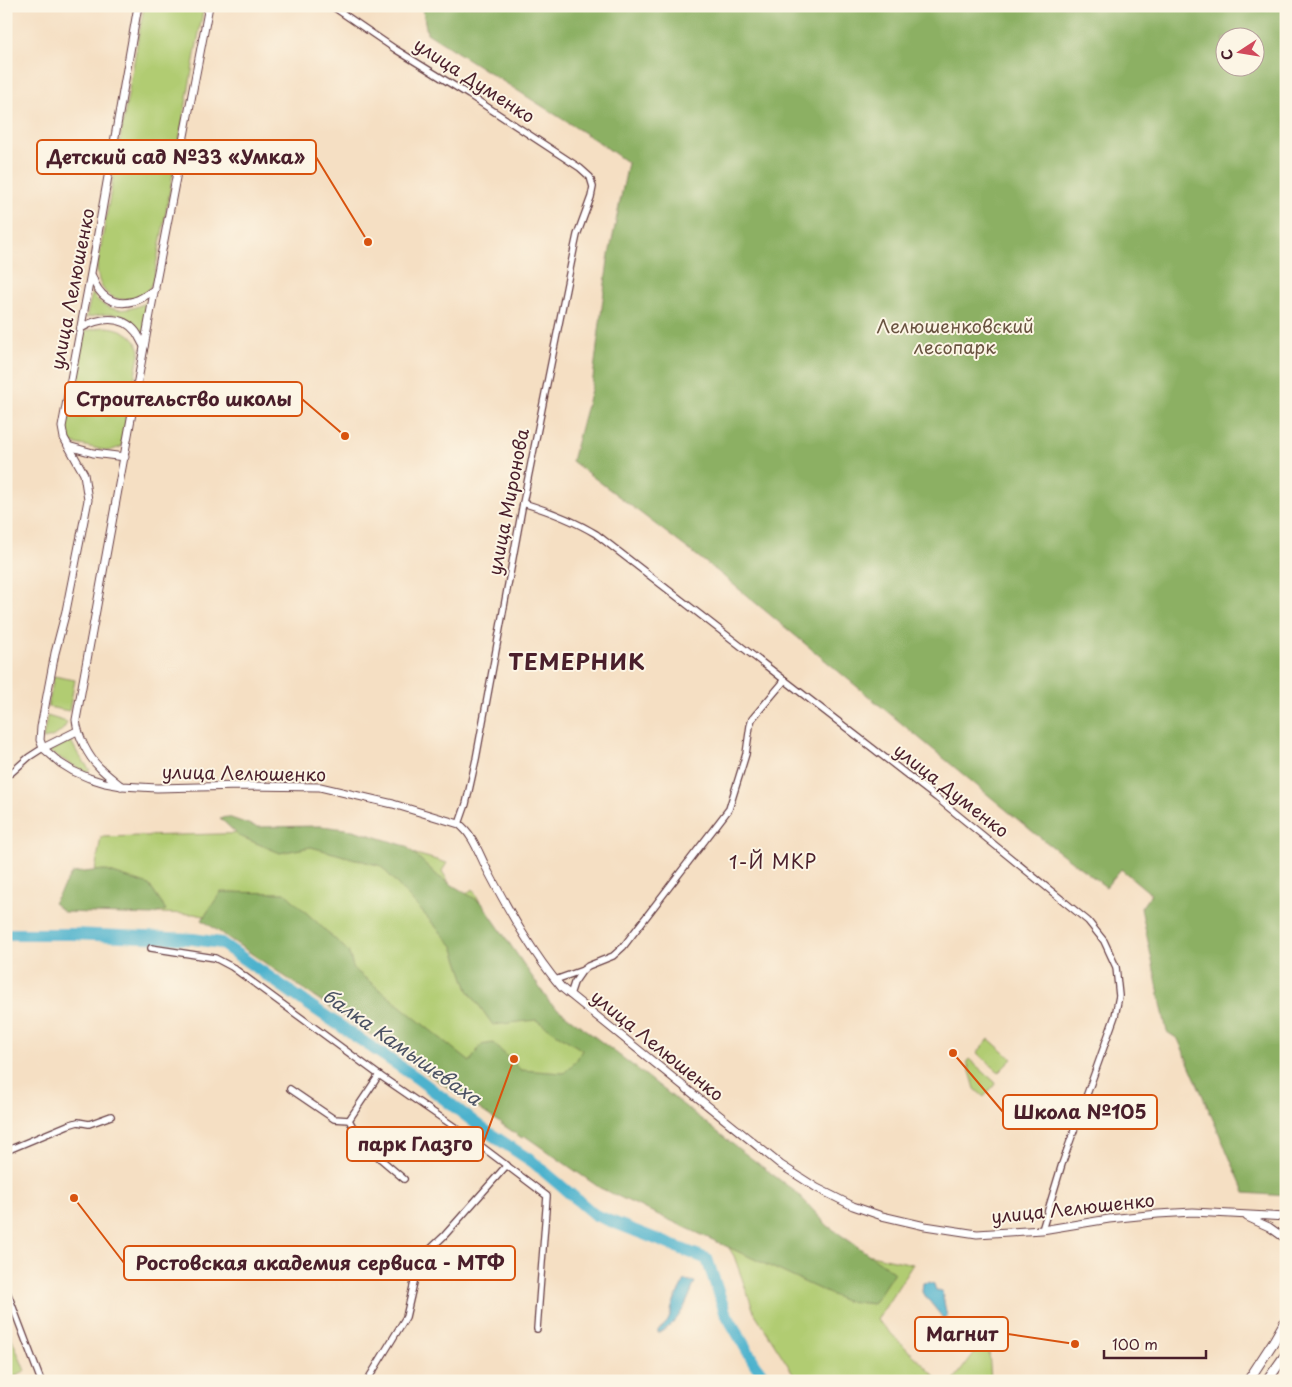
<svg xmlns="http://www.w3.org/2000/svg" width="1292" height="1387" font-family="'Playpen Sans',sans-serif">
	<rect width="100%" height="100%" fill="#fcf5e5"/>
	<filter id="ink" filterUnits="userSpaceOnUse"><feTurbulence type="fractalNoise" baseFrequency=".02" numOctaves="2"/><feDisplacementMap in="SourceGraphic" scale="10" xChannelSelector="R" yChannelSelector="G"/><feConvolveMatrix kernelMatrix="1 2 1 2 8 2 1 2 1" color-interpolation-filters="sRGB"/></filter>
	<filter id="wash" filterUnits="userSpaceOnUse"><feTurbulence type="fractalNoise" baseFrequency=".0096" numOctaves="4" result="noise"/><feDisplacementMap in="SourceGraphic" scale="20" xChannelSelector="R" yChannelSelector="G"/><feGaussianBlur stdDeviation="1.12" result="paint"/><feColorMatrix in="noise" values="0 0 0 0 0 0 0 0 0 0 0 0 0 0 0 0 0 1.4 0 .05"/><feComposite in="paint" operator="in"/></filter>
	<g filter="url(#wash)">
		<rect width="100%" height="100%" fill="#f5dfc3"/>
		<!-- green -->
		<g fill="#b1cc72" stroke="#7e764e">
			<path d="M144,6H204L153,282C150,287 148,291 143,294C140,297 136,297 132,298C110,304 98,289 97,268Z"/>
			<path d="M92,293C107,316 130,312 151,300L143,338C128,312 114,311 86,318Z"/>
			<path d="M103,327C120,327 134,334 140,350L121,447L109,451L71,443L69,440L65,427L83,334L86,331Z"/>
			<polygon points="54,676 75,680 69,711 48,707"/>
			<path d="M47,716L67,722C64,732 53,738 43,739Z"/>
			<polygon points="70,739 78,754 90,770 89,771 85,772 53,754 49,751 59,747"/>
			<polygon points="336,831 447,863 442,871 458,898 473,889 533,1003 838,1248 913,1264 877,1320 940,1381 798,1381 754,1312 734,1256 724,1240 214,918 194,914 88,911 101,837"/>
			<polygon points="989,1039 1012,1059 999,1072 977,1053"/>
			<polygon points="969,1059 996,1083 984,1097 975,1089 967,1061"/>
			<polygon points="6,1324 25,1371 16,1375 18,1381 6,1381"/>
			<polygon points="988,1335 991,1381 953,1381"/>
		</g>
		<!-- forest -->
		<g fill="#8cb064" stroke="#6b6848" fill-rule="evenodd">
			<path d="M422,6H1286V1196L1245,1193L1178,1039L1167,1032L1141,908L1151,894L1121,869L1106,887L1033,832L717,571L572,461L592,386L608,260L628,163L600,143L427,33ZM1224,38H1254V68H1224Z"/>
			<polygon points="228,817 257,827 321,826 353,830 406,846 439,877 482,903 550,1003 644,1074 739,1149 797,1193 828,1226 894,1272 873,1304 845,1301 600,1188 525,1136 522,1138 202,920 221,892 285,893 348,951 354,969 470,1062 481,1045 493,1043 521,1070 564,1073 576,1061 582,1050 536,1020 493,1025 468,990 453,946 381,866 311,847 280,853 239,836 220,818"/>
			<polygon points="104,870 149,885 166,910 152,915 64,912 53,903 72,873"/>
		</g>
		<!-- water -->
		<g fill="#4eb2cd" stroke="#4c687c">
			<path d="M685,1280L695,1282C687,1302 679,1325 658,1333V1330C670,1322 669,1319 672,1307C675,1298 680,1289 685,1280Z"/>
			<polygon points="929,1282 934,1284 936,1290 942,1291 947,1317 946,1318 943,1318 922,1292 923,1283"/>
		</g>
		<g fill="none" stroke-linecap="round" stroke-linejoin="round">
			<!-- river -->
			<polyline stroke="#4eb2cd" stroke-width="12" points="6,934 72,934 193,939 221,943 305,1002 417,1078 483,1129 533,1162 595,1215 707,1259 725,1312 755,1364 767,1381"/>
		</g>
	</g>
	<g filter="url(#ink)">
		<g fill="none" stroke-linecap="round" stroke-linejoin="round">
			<!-- minor casing -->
			<g stroke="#643c42" stroke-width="8">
				<g id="minor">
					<polyline points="332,6 395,49 469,95 580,168 590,177 593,187 591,197 577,235 574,249 523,503 476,759 466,804 459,824"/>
					<path d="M523,503C549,511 573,520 596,534L937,798L1088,921L1104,941L1116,967L1119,996L1115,1016L1062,1164L1042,1230"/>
					<polyline points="6,775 11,773 29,757 43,748"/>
					<polyline points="151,948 215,958 232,967 379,1075 465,1134 547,1196 537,1329"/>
					<polyline points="555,980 583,970"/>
					<polyline points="570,995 574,983 583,970 588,966 613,956 623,947 729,809 746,754 750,726 752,719 785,680"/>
					<polyline points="290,1089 334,1119 349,1120 362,1143 404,1179"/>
					<polyline points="349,1120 379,1075"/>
					<polyline points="6,1151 68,1125 78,1122 89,1124 111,1116"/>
					<polyline points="6,1289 41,1381"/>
					<polyline points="367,1381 406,1317 418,1265 423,1256 444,1236 507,1165"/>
				</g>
			</g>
			<!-- tertiary casing -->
			<g stroke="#643c42" stroke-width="9">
				<g id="tertiary">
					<path d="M138,6L91,273L62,427L64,438L84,474L88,500L66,611L55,653L41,727L40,740L43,748L60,763L73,771L89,778L105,783L122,786L157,788L241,786L320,787L393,804L459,824C474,835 480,857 489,873C510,913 533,954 562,988L781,1165L817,1188L853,1206L882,1216L925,1226L977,1234L1042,1230L1109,1219L1158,1214L1193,1212L1286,1217"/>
					<path d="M92,276C98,296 113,307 134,301C142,299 148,294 155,289"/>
					<path d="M81,328C98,318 122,314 136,332C139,336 141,342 144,346"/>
					<polyline points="68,446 93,453 125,457"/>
					<polyline points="43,748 77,731"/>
					<path d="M121,786C114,780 107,775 100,768C88,757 78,736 76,720L155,287L209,6"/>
					<polyline points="1247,1217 1269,1227 1286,1239"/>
				</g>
			</g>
			<!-- primary casing -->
			<g stroke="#643c42" stroke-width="11">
				<g id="primary">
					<polyline points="1248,1381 1274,1341 1286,1320"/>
					<polyline points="1267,1381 1286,1354"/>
				</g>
			</g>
			<!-- minor -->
			<use href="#minor" stroke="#fff" stroke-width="5.5"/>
			<!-- tertiary -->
			<use href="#tertiary" stroke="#fff" stroke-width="7"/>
			<!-- primary -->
			<use href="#primary" stroke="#fff" stroke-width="9"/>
		</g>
	</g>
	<g text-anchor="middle" stroke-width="4" stroke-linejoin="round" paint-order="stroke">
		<!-- street labels -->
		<g font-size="18" fill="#4a1f2b" stroke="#fcf5e5">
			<text transform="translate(474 81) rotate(33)" y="6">улица Думенко</text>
			<text transform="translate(73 289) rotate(-79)" y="6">улица Лелюшенко</text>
			<text transform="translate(509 502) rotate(-79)" y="6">улица Миронова</text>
			<text transform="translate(244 774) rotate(1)" y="6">улица Лелюшенко</text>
			<text transform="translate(951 791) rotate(38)" y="6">улица Думенко</text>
			<text transform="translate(657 1046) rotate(39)" y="6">улица Лелюшенко</text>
			<text transform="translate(1073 1209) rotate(-6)" y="6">улица Лелюшенко</text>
		</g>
		<!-- park labels -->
		<g font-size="18" fill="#695340" stroke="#fcf5e5">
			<text x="955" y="333">Лелюшенковский<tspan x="955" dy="21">лесопарк</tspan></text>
		</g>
		<!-- neighbourhood labels -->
		<g font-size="19" letter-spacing="1" fill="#4a1f2b" stroke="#fcf5e5">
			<text x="773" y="869">1-Й МКР</text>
		</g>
		<!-- water labels -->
		<g font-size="19" font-style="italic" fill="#4b5264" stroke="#fcf5e5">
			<text transform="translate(402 1047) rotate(35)" y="7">балка Камышеваха</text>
		</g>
		<!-- district labels -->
		<g font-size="22" font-weight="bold" letter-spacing="1" fill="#4a1f2b" stroke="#fcf5e5">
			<text x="577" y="670">ТЕМЕРНИК</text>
		</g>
	</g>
	<!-- callouts -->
	<path fill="none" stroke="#d8530f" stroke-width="2" d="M368 242L316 157M345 436L302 399M953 1053L1003 1112M514 1059L483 1144M74 1198L124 1263M1075 1344L1008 1334"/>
	<g fill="#d8530f" stroke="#fcf5e5" stroke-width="2">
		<circle cx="368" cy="242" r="5"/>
		<circle cx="345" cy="436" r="5"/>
		<circle cx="953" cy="1053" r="5"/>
		<circle cx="514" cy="1059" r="5"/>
		<circle cx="74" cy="1198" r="5"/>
		<circle cx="1075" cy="1344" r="5"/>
	</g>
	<g fill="#fcf5e5" stroke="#d8530f" stroke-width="2">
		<rect x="37" y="140" width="279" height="34" rx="5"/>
		<rect x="65" y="382" width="237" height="34" rx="5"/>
		<rect x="1003" y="1095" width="154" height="34" rx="5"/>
		<rect x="347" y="1127" width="136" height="34" rx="5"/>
		<rect x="124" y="1246" width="391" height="34" rx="5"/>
		<rect x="915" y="1317" width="93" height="34" rx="5"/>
	</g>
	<g font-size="19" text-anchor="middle" font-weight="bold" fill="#4a1f2b">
		<text x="176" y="164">Детский сад №33 «Умка»</text>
		<text x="184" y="406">Строительство школы</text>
		<text x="1080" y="1119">Школа №105</text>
		<text x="415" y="1151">парк Глазго</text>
		<text x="320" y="1270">Ростовская академия сервиса - МТФ</text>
		<text x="962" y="1341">Магнит</text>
	</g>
	<!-- margin -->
	<rect width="1292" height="1387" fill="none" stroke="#fcf5e5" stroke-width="25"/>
	<!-- north arrow -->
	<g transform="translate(1240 52) rotate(258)"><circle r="24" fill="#fcf5e5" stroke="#b59f9b"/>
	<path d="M0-4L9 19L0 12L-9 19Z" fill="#d1495b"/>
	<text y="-8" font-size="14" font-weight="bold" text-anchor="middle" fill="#4a1f2b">С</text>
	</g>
	<!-- scale -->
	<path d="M1104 1350v8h102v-8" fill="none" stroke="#4a1f2b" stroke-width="2.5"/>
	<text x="1112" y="1350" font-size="15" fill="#4a1f2b" stroke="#fcf5e5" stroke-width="4" paint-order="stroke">100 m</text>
</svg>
